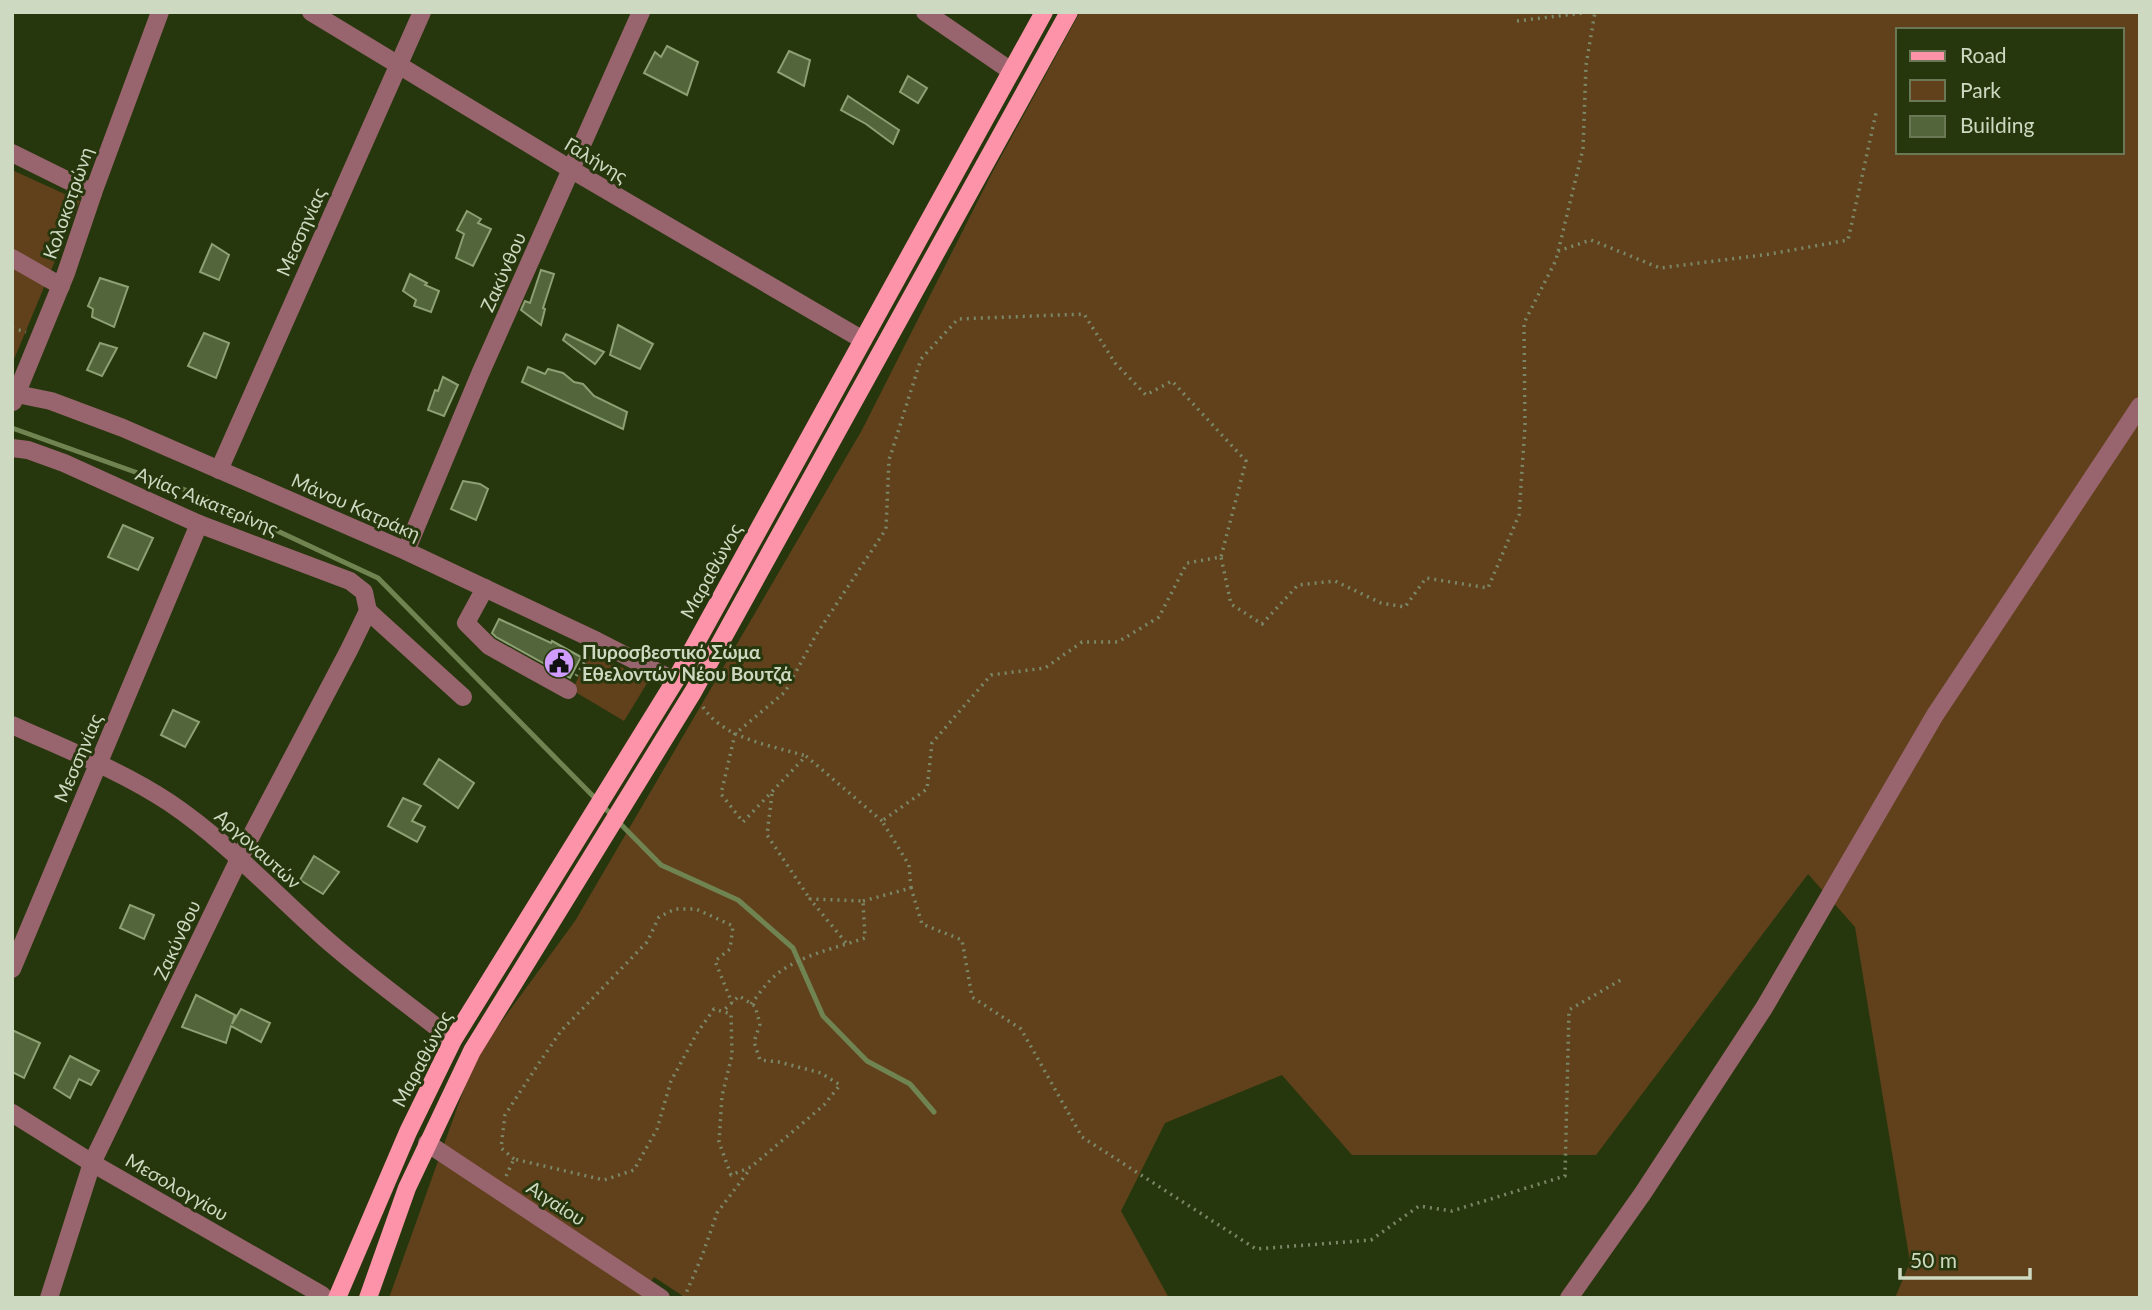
<svg xmlns="http://www.w3.org/2000/svg" width="2152" height="1310" font-family="Lato,sans-serif">
	<rect width="100%" height="100%" fill="#27370d"/>
	<!-- green -->
	<g fill="#61411c" fill-rule="evenodd">
		<path d="M1080,12H2140V1298H1895L1910,1262L1855,927L1808,874L1596,1155H1352L1282,1075L1165,1123L1121,1211L1169,1298H686L654,1277L639,1298H389L475,1058L575,921L862,430L991,175ZM1898,30H2122V152H1898Z"/>
		<polygon points="12,170 80,201 12,364"/>
		<polygon points="591,653 649,680 624,721 572,690"/>
	</g>
	<g fill="none" stroke-linecap="round" stroke-linejoin="round">
		<!-- stream -->
		<polyline stroke="#708452" stroke-width="5" points="12,428 205,497 378,578 661,865 738,900 793,948 823,1016 867,1061 910,1084 934,1112"/>
	</g>
	<!-- building -->
	<g fill="#53653b" stroke="#8ca073" stroke-width="2">
		<polygon points="667,46 698,62 687,95 644,73 655,52 661,57"/>
		<polygon points="789,51 810,60 804,86 778,72"/>
		<polygon points="908,76 927,88 918,103 900,92"/>
		<polygon points="848,96 899,130 893,144 866,124 841,110"/>
		<polygon points="467,211 481,219 478,223 491,229 473,266 456,258 464,234 457,230"/>
		<polygon points="212,244 229,255 219,280 200,272"/>
		<polygon points="541,270 554,274 543,308 545,309 541,325 521,310 525,301 530,303"/>
		<polygon points="410,274 427,283 425,285 439,291 431,312 414,306 416,300 403,291"/>
		<polygon points="100,278 128,287 114,327 92,317 93,309 88,306"/>
		<polygon points="618,325 653,344 640,369 610,355"/>
		<polygon points="204,333 229,343 216,378 188,366"/>
		<polygon points="566,334 604,352 595,364 563,340"/>
		<polygon points="100,343 117,348 102,376 87,370"/>
		<polygon points="528,367 545,374 548,369 563,373 574,382 583,384 594,396 627,412 623,429 522,382"/>
		<polygon points="443,377 458,385 444,416 428,410 435,390 438,391"/>
		<polygon points="463,481 480,484 488,489 476,520 451,509"/>
		<polygon points="123,525 153,538 138,570 108,557"/>
		<polygon points="499,619 551,643 552,641 581,657 570,678 496,637 492,633"/>
		<polygon points="173,710 199,722 185,747 161,735"/>
		<polygon points="439,759 474,783 458,808 424,784"/>
		<polygon points="403,798 421,806 412,821 425,827 417,842 388,826"/>
		<polygon points="314,856 339,872 323,894 300,880"/>
		<polygon points="130,905 154,915 144,939 120,928"/>
		<polygon points="196,995 235,1015 232,1024 241,1009 270,1023 261,1042 231,1026 226,1043 182,1027"/>
		<polygon points="12,1030 40,1043 24,1078 12,1072"/>
		<polygon points="70,1056 99,1071 91,1085 79,1079 70,1098 54,1088"/>
	</g>
	<g fill="none" stroke-linecap="round" stroke-linejoin="round">
		<!-- path -->
		<g stroke="#7b8867" stroke-width="3.5" stroke-dasharray="2 5" stroke-linecap="butt">
			<polyline points="1517,21 1591,12"/>
			<polyline points="1558,251 1591,240 1660,268 1770,254 1848,240 1876,113"/>
			<polyline points="12,328 26,332"/>
			<polyline points="576,676 589,655"/>
			<path d="M703,707C724,739 770,745 806,756"/>
			<polyline points="772,794 767,835 810,899"/>
			<polyline points="882,821 806,756 743,822 721,794 735,734 785,692 816,635 886,529 889,460 921,359 958,319 1084,314 1115,363 1146,395 1172,381 1246,461 1221,557"/>
			<polyline points="911,888 909,865 882,821 927,789 932,743 991,675 1045,668 1082,642 1118,642 1159,617 1187,563 1221,557 1231,604 1262,624 1298,585 1335,581 1381,603 1405,607 1426,578 1488,588 1519,515 1525,426 1524,323 1556,260 1583,149 1586,65 1595,12"/>
			<polyline points="863,901 911,888 922,924 962,940 972,997 1021,1029 1082,1137 1256,1249 1371,1240 1419,1206 1452,1211 1565,1176 1569,1010 1624,978"/>
			<path d="M751,1004C759,994 767,982 777,974C801,955 836,948 865,938L863,901L810,899L847,944"/>
			<polyline points="514,1159 501,1148 505,1115 537,1066 561,1031 647,942 659,917 675,909 696,909 733,926 730,949 715,961 732,1003"/>
			<polyline points="506,1176 514,1159 604,1180 634,1170 657,1129 671,1081 697,1033 714,1009 731,1014 732,1055 722,1096 719,1142 731,1175 751,1167 824,1105 840,1085 821,1073 779,1062 760,1060 754,1042 760,1024 755,1006 739,996 722,1012"/>
			<polyline points="684,1298 702,1256 717,1213 750,1169"/>
		</g>
		<!-- minor -->
		<g stroke="#98646d" stroke-width="18">
			<polyline points="311,12 572,170 863,340"/>
			<polyline points="925,12 1011,71"/>
			<polyline points="12,153 93,193"/>
			<polyline points="12,258 61,286"/>
			<polyline points="12,393 51,401 123,428 406,551 597,641 675,681"/>
			<polyline points="13,402 66,273 93,193 160,12"/>
			<polyline points="12,448 28,450 64,463 199,524 350,581 364,592 368,611"/>
			<polyline points="219,470 422,12"/>
			<polyline points="406,551 480,374 641,12"/>
			<polyline points="485,588 466,623 489,646 568,690"/>
			<polyline points="368,611 463,697"/>
			<path d="M12,725C65,749 122,771 170,803C226,841 270,889 319,933C361,971 409,1005 453,1040"/>
			<polyline points="12,969 199,524"/>
			<polyline points="12,1113 92,1163 322,1295"/>
			<polyline points="427,1143 661,1298"/>
			<polyline points="49,1298 92,1163 240,857 349,650 368,611"/>
			<polyline points="1569,1298 1643,1193 1764,1008 1935,715 2140,406"/>
		</g>
		<!-- major -->
		<g stroke="#fd93a8" stroke-width="18">
			<polyline points="337,1298 408,1132 453,1040 675,681 1044,12"/>
			<polyline points="368,1298 407,1188 472,1051 693,692 1069,12"/>
		</g>
	</g>
	<!-- icons -->
	<defs>
		<g id="civic-disc" transform="scale(1.575)"><circle r="9.5" fill="#d09dfe" stroke="#27370d"/><path d="M-.6-6.5H3V-4.5H.6V-3L4-1V1h2V6H-6V1h2V-1L-.6-3ZM-1.2 2.5V6h2.4V2.5Z" fill="#111"/></g>
	</defs>
	<g fill-rule="evenodd">
		<use href="#civic-disc" x="559" y="663"/>
	</g>
	<g text-anchor="middle" stroke-width="6" stroke-linejoin="round" paint-order="stroke">
		<!-- street labels -->
		<g font-size="19" fill="#ced9c1" stroke="#27370d">
			<text transform="translate(596 160) rotate(31)" y="7">Γαλήνης</text>
			<text transform="translate(68 203) rotate(-71)" y="7">Κολοκοτρώνη</text>
			<text transform="translate(301 232) rotate(-66)" y="7">Μεσσηνίας</text>
			<text transform="translate(503 272) rotate(-66)" y="7">Ζακύνθου</text>
			<text transform="translate(207 501) rotate(22)" y="7">Αγίας Αικατερίνης</text>
			<text transform="translate(356 507) rotate(24)" y="7">Μάνου Κατράκη</text>
			<text transform="translate(711 571) rotate(-61)" y="7">Μαραθώνος</text>
			<text transform="translate(78 758) rotate(-67)" y="7">Μεσσηνίας</text>
			<text transform="translate(258 849) rotate(42)" y="7">Αργοναυτών</text>
			<text transform="translate(177 940) rotate(-65)" y="7">Ζακύνθου</text>
			<text transform="translate(422 1059) rotate(-62)" y="7">Μαραθώνος</text>
			<text transform="translate(177 1187) rotate(30)" y="7">Μεσολογγίου</text>
			<text transform="translate(556 1203) rotate(33)" y="7">Αιγαίου</text>
		</g>
		<!-- poi labels -->
		<g font-size="19" font-weight="bold" fill="#ced9c1" stroke="#27370d" text-anchor="start">
			<text x="582" y="659">Πυροσβεστικό Σώμα<tspan x="582" dy="22">Εθελοντών Νέου Βουτζά</tspan></text>
		</g>
	</g>
	<!-- border -->
	<rect width="2152" height="1310" fill="none" stroke="#ced9c1" stroke-width="28"/>
	<!-- legend -->
	<rect x="1896" y="28" width="228" height="126" fill="#27370d" stroke="#6a7855" stroke-width="2"/>
	<rect x="1910" y="51" width="35" height="10" fill="#fd93a8" stroke="#6a7855" stroke-width="2"/>
	<text x="1960" y="63" font-size="21" fill="#ced9c1">Road</text>
	<rect x="1910" y="80" width="35" height="21" fill="#61411c" stroke="#6a7855" stroke-width="2"/>
	<text x="1960" y="98" font-size="21" fill="#ced9c1">Park</text>
	<rect x="1910" y="116" width="35" height="21" fill="#53653b" stroke="#6a7855" stroke-width="2"/>
	<text x="1960" y="133" font-size="21" fill="#ced9c1">Building</text>
	<!-- scale -->
	<path d="M1900 1268v10h130v-10" fill="none" stroke="#ced9c1" stroke-width="3.5"/>
	<text x="1910" y="1268" font-size="21" fill="#ced9c1" stroke="#27370d" stroke-width="5" paint-order="stroke">50 m</text>
</svg>
